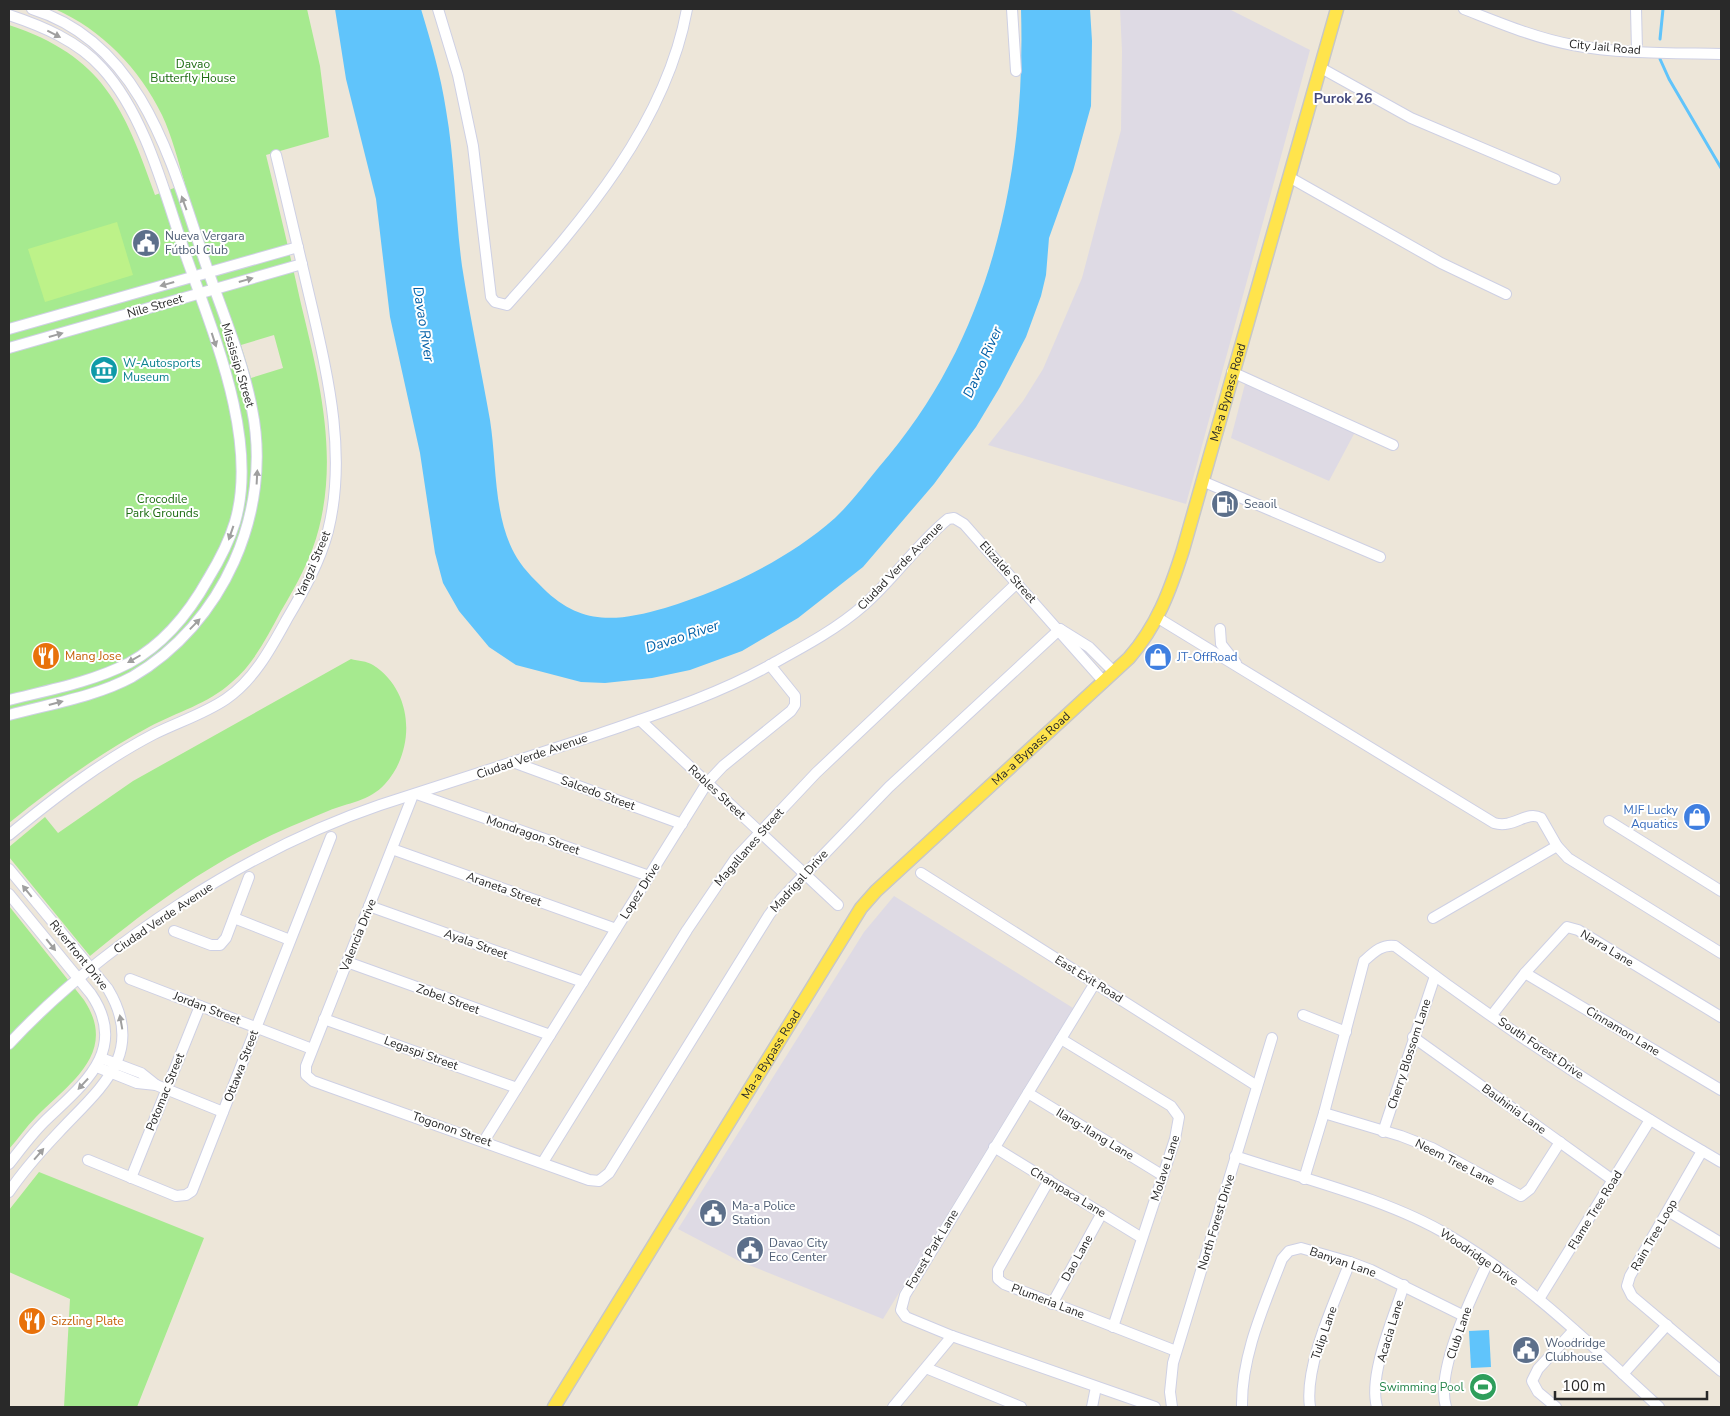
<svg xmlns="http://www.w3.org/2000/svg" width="1730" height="1416" font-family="'Nunito Sans',sans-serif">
	<rect width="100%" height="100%" fill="#ede6d9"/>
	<!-- industrial -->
	<g fill="#dedae4">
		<polygon points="1120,9 1229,9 1310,50 1186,504 988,445 1023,401 1043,369 1082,278 1121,130 1122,51"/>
		<polygon points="1245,384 1355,432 1329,481 1231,438"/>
		<polygon points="894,896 1073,1008 883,1319 739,1261 678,1229 864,932"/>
	</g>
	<!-- green -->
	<g fill="#a6ea8f" fill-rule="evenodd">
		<path d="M55,9H307L320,66L329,137L266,155C278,204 290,254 301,304C319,378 338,453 319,528C312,557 296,586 281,611C268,635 254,664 232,682C208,704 177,712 149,727C99,754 53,787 9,823V25C103,56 124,107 155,195L185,184C178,161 172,136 162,115C139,68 102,30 55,9ZM274,335L283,368L251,378L241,345Z"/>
		<path d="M351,659C358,661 367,661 373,665C414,691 416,750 385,784C370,801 347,803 328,811C301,822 274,833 248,847C191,876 139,916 90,956L9,857V847L45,817L58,833L133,781Z"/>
		<path d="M9,906L84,1000C119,1053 69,1083 36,1117C26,1127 18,1139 9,1149Z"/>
		<polygon points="39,1172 204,1238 137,1407 64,1407 70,1299 9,1272 9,1210"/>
	</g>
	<!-- pitch -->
	<polygon fill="#bdf289" points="117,222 133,275 45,302 28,249"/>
	<!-- water -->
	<g fill="#60c4fb">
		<path d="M335,9H421C431,42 441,76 446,110C455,161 455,214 462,266C470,317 481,369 490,420C497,464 493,519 517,558C525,571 537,582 547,592C584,626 619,621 665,608C726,589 786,561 835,518C851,503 865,484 879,467C991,339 1026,175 1021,9H1090L1092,41L1091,106L1073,171L1049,238L1046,275L1041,296L1026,337L1000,387L976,427L934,484L863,567L798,618L742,651L690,670L652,678L605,683L581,682L516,665L489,647L459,611L443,583L435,553L420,453L390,317L376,199L346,79Z"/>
		<polygon points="1489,1330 1491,1367 1471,1368 1469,1331"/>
	</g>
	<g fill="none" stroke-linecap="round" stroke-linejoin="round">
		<!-- stream -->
		<g stroke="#60c4fb" stroke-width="3">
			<polyline points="1660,39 1663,9"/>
			<polyline points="1660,59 1669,79 1721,168"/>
		</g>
		<!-- minor casing -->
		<g stroke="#ced0e4" stroke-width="12">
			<g id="minor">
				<path d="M438,9L458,75L473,146L491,297L495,302L507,305C583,220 666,124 687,9"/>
				<polyline points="1012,9 1016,71"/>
				<path d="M1464,9C1500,23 1535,38 1573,45C1618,54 1675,53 1721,54"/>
				<polyline points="1636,9 1637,50"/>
				<path d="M9,15C42,26 78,41 102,68C146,116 165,195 186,256C213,333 259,440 235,522C229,542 219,561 208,579C189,613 164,644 129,663C92,682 49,690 9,700"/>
				<polyline points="1321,68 1411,118 1555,179"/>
				<polyline points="1289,177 1441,263 1506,294"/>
				<polyline points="9,329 298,247"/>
				<polyline points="9,348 302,264"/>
				<polyline points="1232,372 1393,445"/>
				<polyline points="1202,481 1380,557"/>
				<path d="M1158,618L1494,823C1514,829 1526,810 1541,818L1557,846L1568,858L1721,953"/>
				<polyline points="1060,629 1089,647 1114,672"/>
				<polyline points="1220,629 1221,644 1236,663"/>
				<path d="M9,715C49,704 95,697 132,677C223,624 273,512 252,409C242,355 217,300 200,247C169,153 138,42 32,9"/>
				<polyline points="640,720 838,905"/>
				<polyline points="513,762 682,824"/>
				<polyline points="417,794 649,876"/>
				<polyline points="413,795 306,1066 306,1075 313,1081 589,1180 599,1181 609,1173 769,915 781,899 889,787 1060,629"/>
				<polyline points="1609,821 1721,891"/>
				<path d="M9,835C54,798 102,761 154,734C178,722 204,714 226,699C254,680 271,648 287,619C303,592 320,562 328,531C347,455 328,377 311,303C299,253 288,204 276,155"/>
				<polyline points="392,849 616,929"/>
				<path d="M9,869L108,989C147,1054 100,1088 58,1133C41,1151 23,1171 9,1192"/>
				<polyline points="921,873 1257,1086"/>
				<path d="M9,894L91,994C130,1051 81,1086 44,1122C31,1135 20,1150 9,1164"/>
				<polyline points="369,906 583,982"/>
				<polyline points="234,918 290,940"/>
				<polyline points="1433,918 1557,846"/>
				<polyline points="174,931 211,945 220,945 226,938 249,877"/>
				<polyline points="347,962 550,1035"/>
				<polyline points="1525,973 1721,1090"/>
				<polyline points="130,979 312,1049"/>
				<polyline points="1095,983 905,1295 901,1310 906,1317 952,1336 1155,1407"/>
				<polyline points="1303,1015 1346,1032"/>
				<polyline points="1492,1015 1525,973 1567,927 1578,930 1721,1017"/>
				<polyline points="324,1019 517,1088"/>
				<polyline points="1413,1037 1614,1181"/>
				<polyline points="1061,1039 1171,1106 1179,1117 1175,1139 1113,1327"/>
				<path d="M9,1044C102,944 250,849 380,805C452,781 526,758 599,734C657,714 717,695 772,664C803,647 837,629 864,605C894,579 917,544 948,519L954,518L964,524L1104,682"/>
				<polyline points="101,1058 141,1073 156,1085"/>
				<polyline points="97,1067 137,1083 156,1085 223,1112"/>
				<polyline points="1028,1093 1162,1175"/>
				<polyline points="1324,1113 1401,1136 1432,1148 1521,1196 1530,1189 1560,1142"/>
				<polyline points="1383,1132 1435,976"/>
				<polyline points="484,1141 707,783 723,766 791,711 795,705 795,696 770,665"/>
				<polyline points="994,1147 1142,1238"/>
				<polyline points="1702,1151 1630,1276 1627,1286 1632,1296 1721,1371"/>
				<path d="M1235,1156C1303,1179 1388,1199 1448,1235C1527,1281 1592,1346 1659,1407"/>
				<polyline points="88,1160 176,1196 186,1195 192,1191 331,837"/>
				<polyline points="543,1162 687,930 735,859 816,773 1017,583"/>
				<polyline points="131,1178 200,1006"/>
				<path d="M1304,1179L1324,1113L1364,961C1374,952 1382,944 1395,946C1498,1024 1610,1098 1721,1162"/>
				<polyline points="1049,1180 998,1270 998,1279 1004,1284 1176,1351"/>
				<polyline points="1668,1211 1721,1243"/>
				<polyline points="1539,1299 1650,1120"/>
				<polyline points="1052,1304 1102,1213"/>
				<polyline points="926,1368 1021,1407"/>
				<polyline points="1623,1374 1667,1325"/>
				<polyline points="893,1407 952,1336"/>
				<polyline points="1092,1407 1096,1387"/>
				<polyline points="1172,1407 1170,1392 1173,1363 1272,1038"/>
				<path d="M1242,1407C1241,1356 1264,1306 1282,1259L1289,1251L1301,1248L1350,1262L1371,1270L1464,1316"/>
				<path d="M1310,1407C1304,1366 1335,1301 1350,1262"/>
				<path d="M1377,1407C1368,1375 1394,1317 1404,1285"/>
				<path d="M1446,1407C1435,1371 1472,1296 1488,1262"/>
				<polyline points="1556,1407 1538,1392 1532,1381 1538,1369 1574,1330"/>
			</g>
		</g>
		<!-- major casing -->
		<g stroke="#c7c7c7" stroke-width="15">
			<g id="major">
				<path id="s1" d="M554,1407L861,908L876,891L1129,658C1157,626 1170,591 1183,550L1337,9"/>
			</g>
		</g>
		<!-- minor -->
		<use href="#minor" stroke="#fff" stroke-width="10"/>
		<!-- major -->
		<use href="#major" stroke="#ffe44c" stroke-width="12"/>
	</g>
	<!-- one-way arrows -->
	<defs><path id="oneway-solid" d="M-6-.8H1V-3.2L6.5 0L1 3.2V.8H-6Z" transform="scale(1.25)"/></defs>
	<g fill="#9f9f9f">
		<use href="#oneway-solid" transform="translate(54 34) rotate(27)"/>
		<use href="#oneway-solid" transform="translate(184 203) rotate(-110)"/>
		<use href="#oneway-solid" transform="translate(246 280) rotate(-16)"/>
		<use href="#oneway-solid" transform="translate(167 284) rotate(164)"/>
		<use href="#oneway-solid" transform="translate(56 335) rotate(-16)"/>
		<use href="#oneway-solid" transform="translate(214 340) rotate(72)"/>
		<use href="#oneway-solid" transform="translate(257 477) rotate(-87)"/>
		<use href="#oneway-solid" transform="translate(231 533) rotate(109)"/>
		<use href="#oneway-solid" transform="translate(195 624) rotate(-46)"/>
		<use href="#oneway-solid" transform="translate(134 659) rotate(150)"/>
		<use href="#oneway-solid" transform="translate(56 703) rotate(-15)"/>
		<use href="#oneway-solid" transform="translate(27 891) rotate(-129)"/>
		<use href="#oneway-solid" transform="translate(51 945) rotate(51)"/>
		<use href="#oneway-solid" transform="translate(121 1022) rotate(-100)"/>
		<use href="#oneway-solid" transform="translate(83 1084) rotate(133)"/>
		<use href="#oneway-solid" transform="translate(39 1154) rotate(-49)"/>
	</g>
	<!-- icons -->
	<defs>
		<g id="civic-disc" transform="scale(1.4375)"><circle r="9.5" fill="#5c6f8a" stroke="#fff"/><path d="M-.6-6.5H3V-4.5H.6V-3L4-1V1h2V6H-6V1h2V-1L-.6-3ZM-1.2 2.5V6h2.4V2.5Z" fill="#fff"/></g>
		<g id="museum-disc" transform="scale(1.4375)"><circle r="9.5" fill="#0f9aa8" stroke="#fff"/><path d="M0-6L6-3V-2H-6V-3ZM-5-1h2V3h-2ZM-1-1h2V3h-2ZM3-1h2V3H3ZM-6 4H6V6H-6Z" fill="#fff"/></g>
		<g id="fuel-disc" transform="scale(1.4375)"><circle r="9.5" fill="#5c6f8a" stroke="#fff"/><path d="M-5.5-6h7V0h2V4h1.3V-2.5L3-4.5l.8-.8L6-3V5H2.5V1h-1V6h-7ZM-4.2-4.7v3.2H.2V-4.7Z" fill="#fff"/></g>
		<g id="restaurant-disc" transform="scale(1.4375)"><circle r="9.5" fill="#e8710a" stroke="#fff"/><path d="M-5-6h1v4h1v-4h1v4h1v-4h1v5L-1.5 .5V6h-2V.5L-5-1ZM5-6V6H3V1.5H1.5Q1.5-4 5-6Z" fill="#fff"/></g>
		<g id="shop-disc" transform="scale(1.4375)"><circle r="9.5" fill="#3f7fe0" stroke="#fff"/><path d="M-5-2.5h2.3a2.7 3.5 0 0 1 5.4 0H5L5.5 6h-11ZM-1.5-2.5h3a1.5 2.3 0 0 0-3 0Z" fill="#fff"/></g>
		<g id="stadium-disc" transform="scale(1.4375)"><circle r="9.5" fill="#2e9e5b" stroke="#fff"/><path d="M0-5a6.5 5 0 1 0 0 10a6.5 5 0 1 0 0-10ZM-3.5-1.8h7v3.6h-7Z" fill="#fff"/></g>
	</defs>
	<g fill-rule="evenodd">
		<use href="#civic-disc" x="146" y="243"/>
		<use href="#museum-disc" x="104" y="370"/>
		<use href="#fuel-disc" x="1225" y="504"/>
		<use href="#restaurant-disc" x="46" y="656"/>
		<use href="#shop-disc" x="1158" y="657"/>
		<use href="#shop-disc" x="1697" y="817"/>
		<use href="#civic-disc" x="713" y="1213"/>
		<use href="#civic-disc" x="750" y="1250"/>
		<use href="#restaurant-disc" x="32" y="1321"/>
		<use href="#civic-disc" x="1526" y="1350"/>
		<use href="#stadium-disc" x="1483" y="1387"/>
	</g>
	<g text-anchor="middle" stroke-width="4" stroke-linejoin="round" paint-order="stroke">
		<!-- street labels -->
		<g font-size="12" fill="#292929" stroke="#fff">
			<text transform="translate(1605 47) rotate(5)" y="4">City Jail Road</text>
			<text transform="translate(155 306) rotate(-16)" y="4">Nile Street</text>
			<text transform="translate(238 365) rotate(73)" y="4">Mississipi Street</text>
			<text dy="4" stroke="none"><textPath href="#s1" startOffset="1238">Ma-a Bypass Road</textPath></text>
			<text transform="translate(313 564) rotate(-67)" y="4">Yangzi Street</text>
			<text transform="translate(900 566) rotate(-46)" y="4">Ciudad Verde Avenue</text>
			<text transform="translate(1008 572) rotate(48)" y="4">Elizalde Street</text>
			<text dy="4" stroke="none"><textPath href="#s1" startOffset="819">Ma-a Bypass Road</textPath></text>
			<text transform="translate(532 756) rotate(-19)" y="4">Ciudad Verde Avenue</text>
			<text transform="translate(717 792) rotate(43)" y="4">Robles Street</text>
			<text transform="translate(598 793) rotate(20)" y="4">Salcedo Street</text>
			<text transform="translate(533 835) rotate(19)" y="4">Mondragon Street</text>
			<text transform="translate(749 847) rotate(-49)" y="4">Magallanes Street</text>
			<text transform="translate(799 881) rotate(-48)" y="4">Madrigal Drive</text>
			<text transform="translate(504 889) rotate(20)" y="4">Araneta Street</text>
			<text transform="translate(640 891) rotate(-58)" y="4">Lopez Drive</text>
			<text transform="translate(163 918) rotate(-34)" y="4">Ciudad Verde Avenue</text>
			<text transform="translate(358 935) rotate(-68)" y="4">Valencia Drive</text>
			<text transform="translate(476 944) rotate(20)" y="4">Ayala Street</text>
			<text transform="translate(1607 948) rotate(31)" y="4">Narra Lane</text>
			<text transform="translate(79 955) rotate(51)" y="4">Riverfront Drive</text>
			<text transform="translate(1089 979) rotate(32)" y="4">East Exit Road</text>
			<text transform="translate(448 999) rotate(20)" y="4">Zobel Street</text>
			<text transform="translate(207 1008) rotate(21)" y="4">Jordan Street</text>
			<text transform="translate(1623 1031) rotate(31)" y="4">Cinnamon Lane</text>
			<text transform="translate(1541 1048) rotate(34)" y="4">South Forest Drive</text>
			<text transform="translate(421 1053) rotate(20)" y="4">Legaspi Street</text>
			<text dy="4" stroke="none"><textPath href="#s1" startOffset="414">Ma-a Bypass Road</textPath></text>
			<text transform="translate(1409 1054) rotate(-72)" y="4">Cherry Blossom Lane</text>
			<text transform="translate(241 1066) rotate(-69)" y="4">Ottawa Street</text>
			<text transform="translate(165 1092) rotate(-68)" y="4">Potomac Street</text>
			<text transform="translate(1514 1109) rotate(36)" y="4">Bauhinia Lane</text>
			<text transform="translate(452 1129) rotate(19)" y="4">Togonon Street</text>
			<text transform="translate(1095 1134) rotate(31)" y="4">Ilang-Ilang Lane</text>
			<text transform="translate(1455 1162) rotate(27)" y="4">Neem Tree Lane</text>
			<text transform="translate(1165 1168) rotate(-72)" y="4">Molave Lane</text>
			<text transform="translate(1068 1192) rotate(31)" y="4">Champaca Lane</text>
			<text transform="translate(1595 1210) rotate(-58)" y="4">Flame Tree Road</text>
			<text transform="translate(1216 1222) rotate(-73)" y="4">North Forest Drive</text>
			<text transform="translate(1654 1235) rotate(-60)" y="4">Rain Tree Loop</text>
			<text transform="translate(932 1249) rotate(-59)" y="4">Forest Park Lane</text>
			<text transform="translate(1479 1257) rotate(34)" y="4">Woodridge Drive</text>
			<text transform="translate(1077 1258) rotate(-61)" y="4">Dao Lane</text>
			<text transform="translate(1343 1262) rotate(19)" y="4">Banyan Lane</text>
			<text transform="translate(1048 1301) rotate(21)" y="4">Plumeria Lane</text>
			<text transform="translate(1390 1331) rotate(-73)" y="4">Acacia Lane</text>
			<text transform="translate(1324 1333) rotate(-71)" y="4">Tulip Lane</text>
			<text transform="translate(1459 1333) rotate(-71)" y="4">Club Lane</text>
		</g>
		<!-- park labels -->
		<g font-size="12" fill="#1d6c12" stroke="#fff">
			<text x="193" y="68">Davao<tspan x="193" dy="14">Butterfly House</tspan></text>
			<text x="162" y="503">Crocodile<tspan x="162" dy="14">Park Grounds</tspan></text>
		</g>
		<!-- service labels -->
		<g font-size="12" fill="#4e5e75" stroke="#fff" text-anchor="start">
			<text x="165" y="240">Nueva Vergara<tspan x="165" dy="14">Fútbol Club</tspan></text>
			<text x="1244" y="508">Seaoil</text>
			<text x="732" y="1210">Ma-a Police<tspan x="732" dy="14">Station</tspan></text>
			<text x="769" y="1247">Davao City<tspan x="769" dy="14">Eco Center</tspan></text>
			<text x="1545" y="1347">Woodridge<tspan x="1545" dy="14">Clubhouse</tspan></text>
		</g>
		<!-- culture labels -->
		<g font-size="12" fill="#0d838f" stroke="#fff" text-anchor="start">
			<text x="123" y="367">W-Autosports<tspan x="123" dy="14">Museum</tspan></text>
		</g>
		<!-- food labels -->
		<g font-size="12" fill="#c56008" stroke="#fff" text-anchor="start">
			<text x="65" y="660">Mang Jose</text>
			<text x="51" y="1325">Sizzling Plate</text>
		</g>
		<!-- shop labels -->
		<g font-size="12" fill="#366cbe" stroke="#fff" text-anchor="start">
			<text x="1177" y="661">JT-OffRoad</text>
			<text x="1678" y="814" text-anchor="end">MJF Lucky<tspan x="1678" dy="14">Aquatics</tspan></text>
		</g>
		<!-- leisure labels -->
		<g font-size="12" fill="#27864d" stroke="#fff" text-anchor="end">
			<text x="1464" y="1391">Swimming Pool</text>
		</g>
		<!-- neighbourhood labels -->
		<g font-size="14" font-weight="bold" fill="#454a7e" stroke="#fff">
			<text x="1343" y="103">Purok 26</text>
		</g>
		<!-- water labels -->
		<g font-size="14" font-style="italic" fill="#005ea5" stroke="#fff">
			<text transform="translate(424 324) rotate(81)" y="5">Davao River</text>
			<text transform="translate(982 362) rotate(-66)" y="5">Davao River</text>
			<text transform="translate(682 636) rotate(-18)" y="5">Davao River</text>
		</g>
	</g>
	<!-- border -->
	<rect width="1730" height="1416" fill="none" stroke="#292929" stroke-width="20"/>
	<!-- scale -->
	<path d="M1555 1391v8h152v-8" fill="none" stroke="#292929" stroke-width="2.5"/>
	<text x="1562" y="1391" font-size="15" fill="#292929" stroke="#ffffff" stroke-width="4" paint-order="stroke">100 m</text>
</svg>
